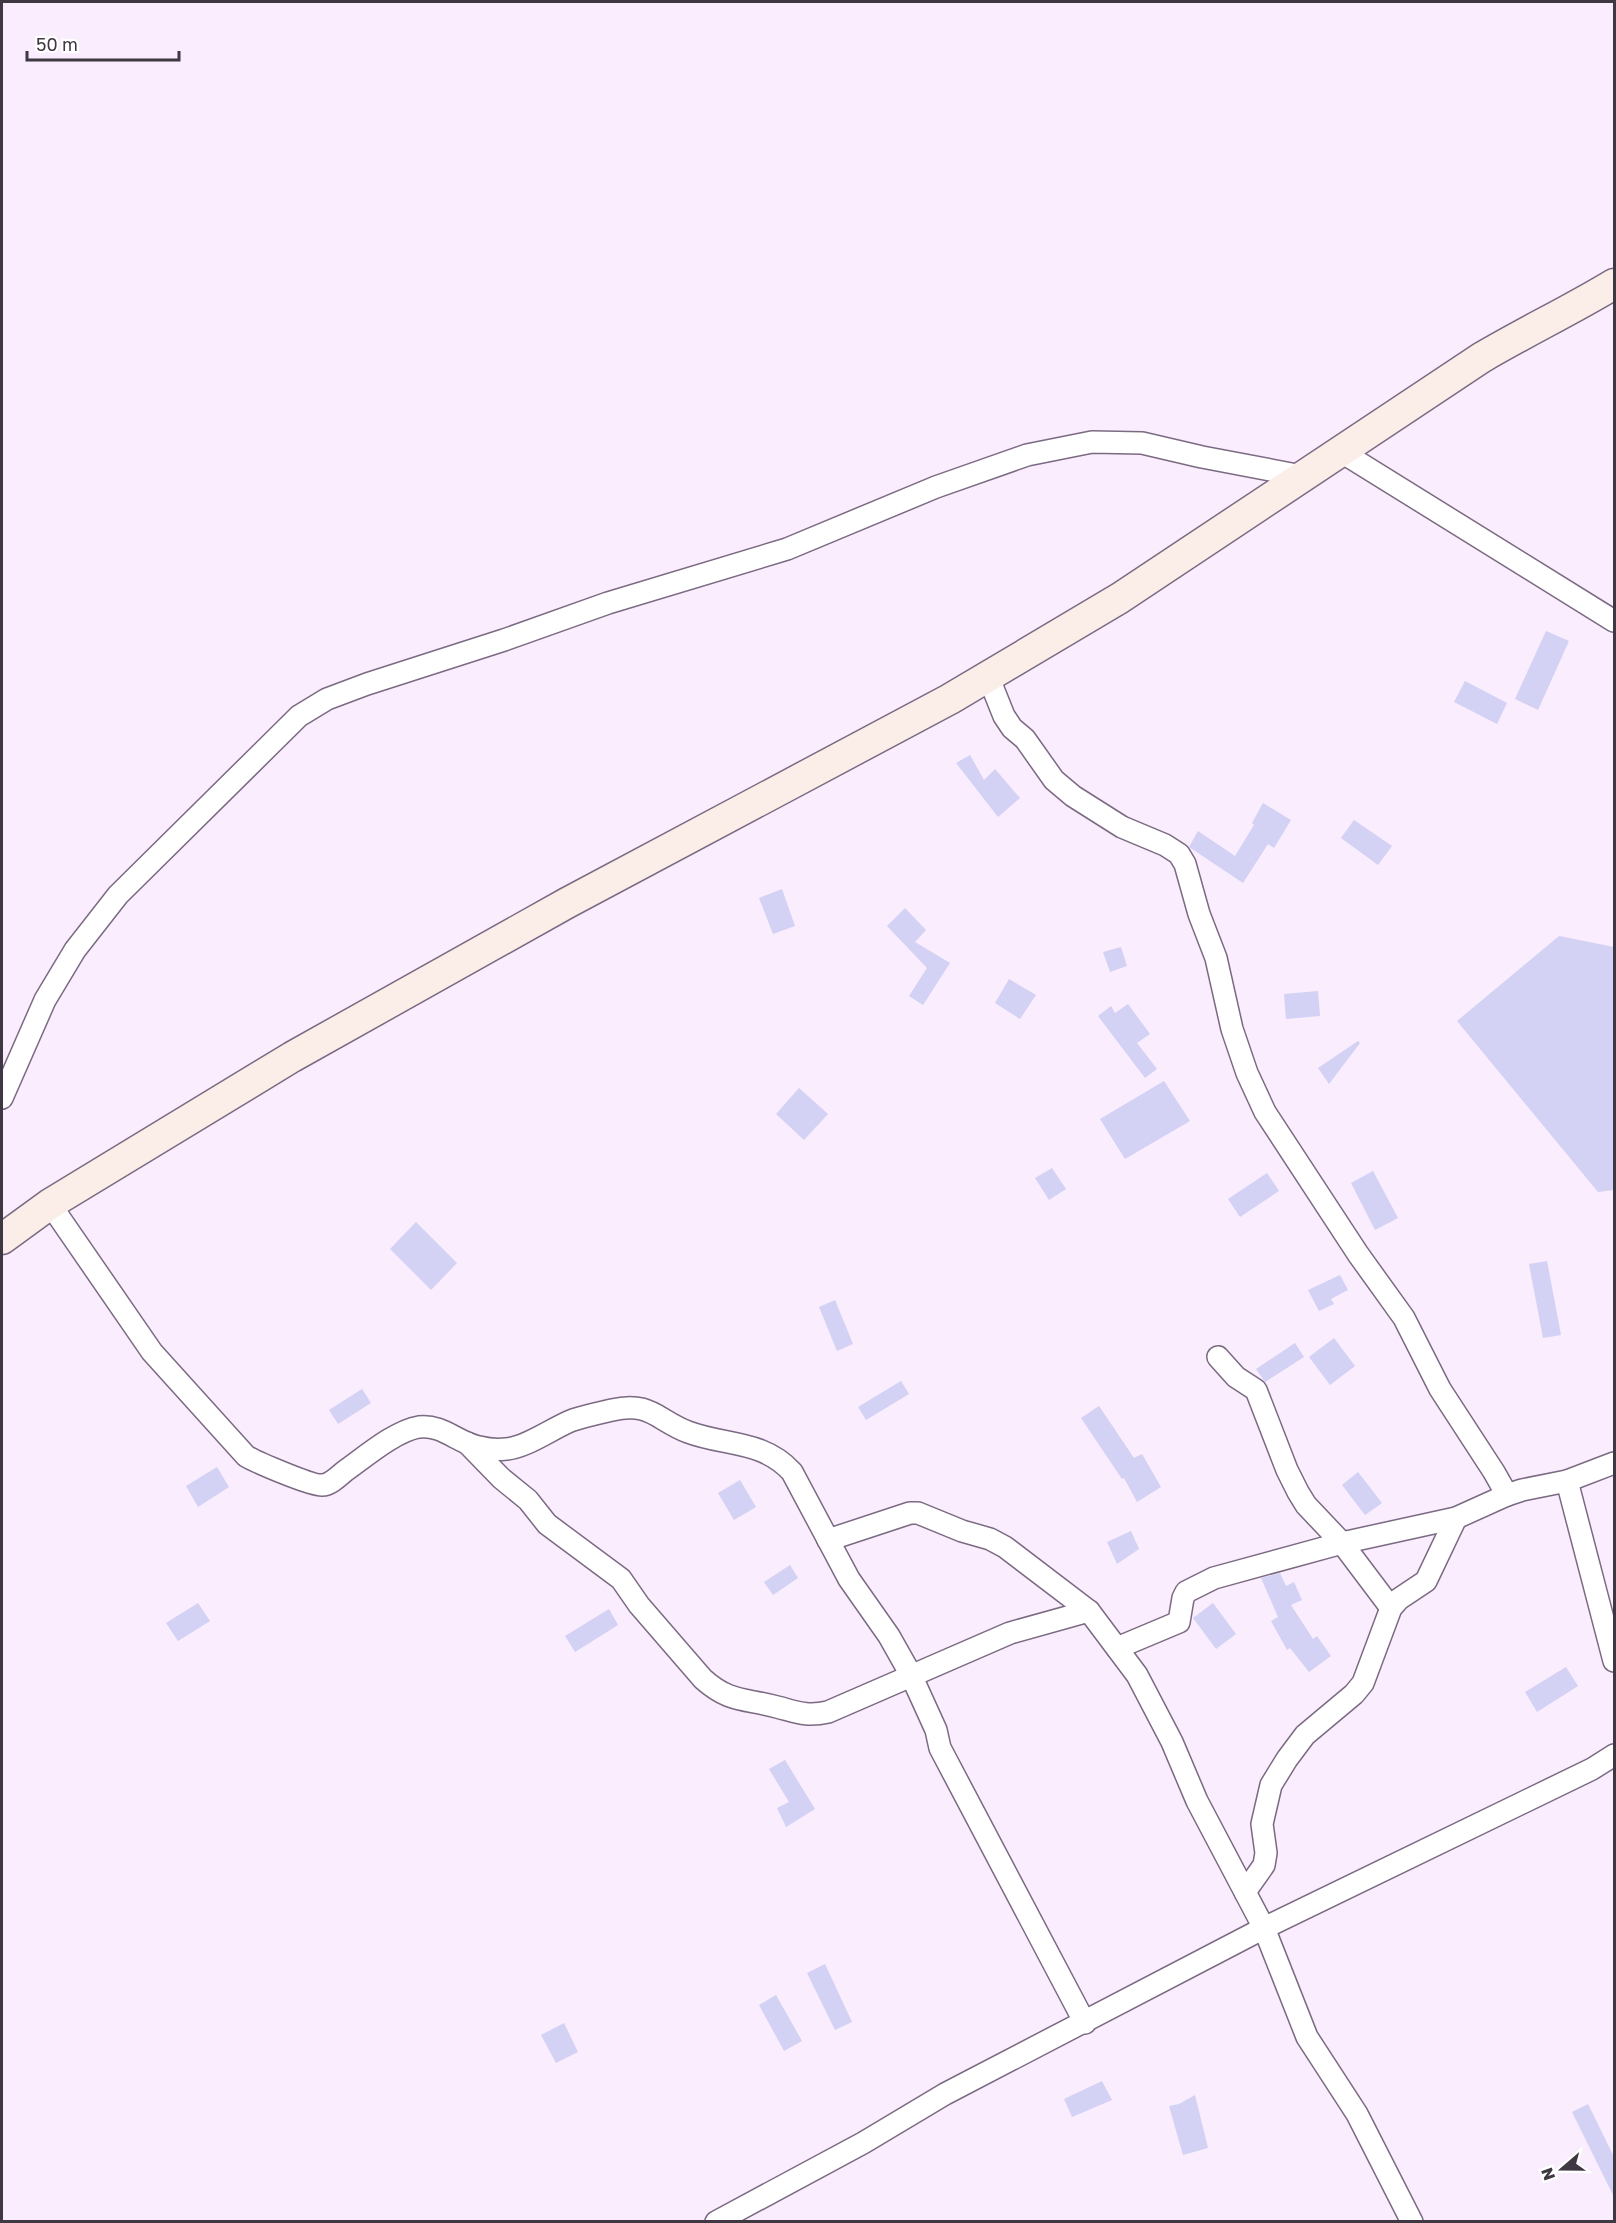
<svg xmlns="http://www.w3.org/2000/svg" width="1616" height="2223" font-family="'Golos Text',sans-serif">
	<rect width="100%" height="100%" fill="#f9edfe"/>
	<!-- building -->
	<g fill="#d3d1f4">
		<polygon points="1546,631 1569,641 1538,710 1515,699"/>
		<polygon points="1465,681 1507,703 1497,724 1454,702"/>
		<polygon points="970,755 984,780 995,769 1020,798 998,817 956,763"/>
		<polygon points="1263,803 1291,820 1274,848 1268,844 1243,883 1189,847 1198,831 1235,856 1254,825 1252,823"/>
		<polygon points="1354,820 1392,846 1378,865 1341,838"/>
		<polygon points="782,889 795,926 773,934 759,898"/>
		<polygon points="905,908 926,930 915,942 950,963 923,1005 909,996 927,968 887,926"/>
		<polygon points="1559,936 1614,947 1614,1190 1598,1192 1457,1021"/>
		<polygon points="1121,947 1127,966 1110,972 1103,952"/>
		<polygon points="1009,979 1036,995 1020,1019 995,1003"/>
		<polygon points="1318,991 1320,1016 1286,1019 1284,994"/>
		<polygon points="1128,1004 1150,1034 1137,1043 1157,1069 1145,1078 1098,1016 1111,1006 1115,1013"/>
		<polygon points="1358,1041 1360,1043 1329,1084 1318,1068"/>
		<polygon points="1164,1081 1190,1121 1125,1159 1100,1119"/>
		<polygon points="799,1088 828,1114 804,1140 776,1114"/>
		<polygon points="1052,1168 1066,1189 1049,1200 1035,1178"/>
		<polygon points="1373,1171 1398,1218 1375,1230 1351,1183"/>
		<polygon points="1267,1173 1279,1191 1240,1217 1228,1199"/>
		<polygon points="416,1222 457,1263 431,1290 390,1249"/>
		<polygon points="1547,1261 1561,1335 1543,1338 1529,1264"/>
		<polygon points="1340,1275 1348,1290 1331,1299 1334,1304 1319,1311 1308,1290"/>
		<polygon points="835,1300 853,1344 837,1351 819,1307"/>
		<polygon points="1334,1338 1355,1366 1330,1385 1309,1357"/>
		<polygon points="1295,1343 1304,1357 1265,1382 1256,1369"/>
		<polygon points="901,1381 909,1394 866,1420 858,1407"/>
		<polygon points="362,1389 371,1403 338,1424 329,1410"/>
		<polygon points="1099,1406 1134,1458 1142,1454 1161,1487 1137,1502 1124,1478 1122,1479 1081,1418"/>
		<polygon points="217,1467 229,1487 198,1507 186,1486"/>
		<polygon points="1358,1472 1382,1503 1365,1515 1342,1485"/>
		<polygon points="740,1480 756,1507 734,1520 718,1493"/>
		<polygon points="1131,1531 1139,1549 1117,1564 1107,1542"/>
		<polygon points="790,1565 798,1578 773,1595 764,1582"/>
		<polygon points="1280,1573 1286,1586 1294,1582 1302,1600 1291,1605 1313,1639 1317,1636 1331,1656 1309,1672 1290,1648 1287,1650 1271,1621 1278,1617 1261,1578"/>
		<polygon points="198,1603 210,1621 178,1641 166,1623"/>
		<polygon points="1213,1603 1236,1634 1216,1649 1193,1618"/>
		<polygon points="609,1609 618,1625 575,1652 565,1636"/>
		<polygon points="1566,1667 1578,1686 1537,1712 1525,1692"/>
		<polygon points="785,1760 815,1809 786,1827 777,1808 789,1802 769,1769"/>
		<polygon points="825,1964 852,2022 835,2030 807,1973"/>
		<polygon points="776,1995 802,2041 784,2051 759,2005"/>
		<polygon points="564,2023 578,2052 556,2063 541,2035"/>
		<polygon points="1102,2081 1112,2100 1072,2117 1064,2099"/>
		<polygon points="1195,2095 1208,2148 1183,2155 1169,2106 1179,2104"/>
		<polygon points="1588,2104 1614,2157 1614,2197 1572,2112"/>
	</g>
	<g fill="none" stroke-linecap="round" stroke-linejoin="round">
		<!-- minor casing -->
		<g stroke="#7b6a82" stroke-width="24">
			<g id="minor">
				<polyline points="1340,451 1614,621"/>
				<polyline points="988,676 1004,716 1012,728 1025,739 1054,780 1073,796 1122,827 1165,845 1179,854 1185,864 1199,914 1216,958 1232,1029 1247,1073 1265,1112 1358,1254 1404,1318 1440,1389 1494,1472 1507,1495 1522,1490 1567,1481 1614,1463"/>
				<polyline points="2,1098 45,1000 75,950 118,895 299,716 327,699 367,684 504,640 608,603 787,549 936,487 1027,455 1092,442 1142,443 1202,457 1302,476"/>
				<path d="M50,1204L152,1352L246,1456C256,1462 312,1486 322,1485C330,1485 339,1476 345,1471C365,1457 395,1431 419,1427C442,1424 458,1443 479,1447C487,1449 498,1450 506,1449C526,1448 554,1427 573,1420C585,1416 599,1413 612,1410C650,1401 657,1420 688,1432C725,1446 763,1440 792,1472L849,1579L889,1636L911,1675L936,1730L940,1748L1085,2023"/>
				<polyline points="1218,1357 1236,1377 1256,1390 1287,1470 1298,1492 1306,1505 1342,1543 1391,1608"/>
				<path d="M467,1443L501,1478L528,1500L547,1524L621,1579L639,1605L703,1679C730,1703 744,1698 777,1707C797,1712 806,1717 828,1712L1010,1633L1089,1611"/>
				<polyline points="1567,1481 1614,1661"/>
				<polyline points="828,1540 910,1513 918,1513 962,1531 990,1539 1005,1547 1089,1611 1137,1675 1172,1742 1197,1801 1264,1928 1307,2037 1357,2114 1412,2222"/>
				<polyline points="1117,1648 1179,1622 1183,1598 1186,1592 1214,1578 1342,1543 1456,1518 1507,1495"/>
				<polyline points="1245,1892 1264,1865 1266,1853 1262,1824 1271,1785 1287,1759 1305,1735 1354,1694 1363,1683 1391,1608 1399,1599 1426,1581 1456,1518"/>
				<polyline points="716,2222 863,2143 945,2094 1264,1928 1592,1769 1614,1755"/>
			</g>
		</g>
		<!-- secondary casing -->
		<g stroke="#7b6a82" stroke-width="33">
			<path id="secondary" d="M2,1239L50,1204L292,1057L567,903L950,699L1120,598L1481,358C1525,332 1571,310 1614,284"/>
		</g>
		<!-- minor -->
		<use href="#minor" stroke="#fff" stroke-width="21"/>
		<!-- secondary -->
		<use href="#secondary" stroke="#fbeee8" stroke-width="30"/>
	</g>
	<!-- border -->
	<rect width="1616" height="2223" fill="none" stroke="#3f3842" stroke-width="6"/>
	<!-- north arrow -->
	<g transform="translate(1562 2169) rotate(250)" stroke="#ffffff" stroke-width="4.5" paint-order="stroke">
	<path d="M0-4.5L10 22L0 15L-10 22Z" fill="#3f3842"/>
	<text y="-9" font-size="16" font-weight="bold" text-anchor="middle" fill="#3f3842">N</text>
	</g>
	<!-- scale -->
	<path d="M27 51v9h152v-9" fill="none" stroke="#3f3842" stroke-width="3"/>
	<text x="36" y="51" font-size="18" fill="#3f3842" stroke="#ffffff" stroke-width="4.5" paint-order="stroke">50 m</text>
</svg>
